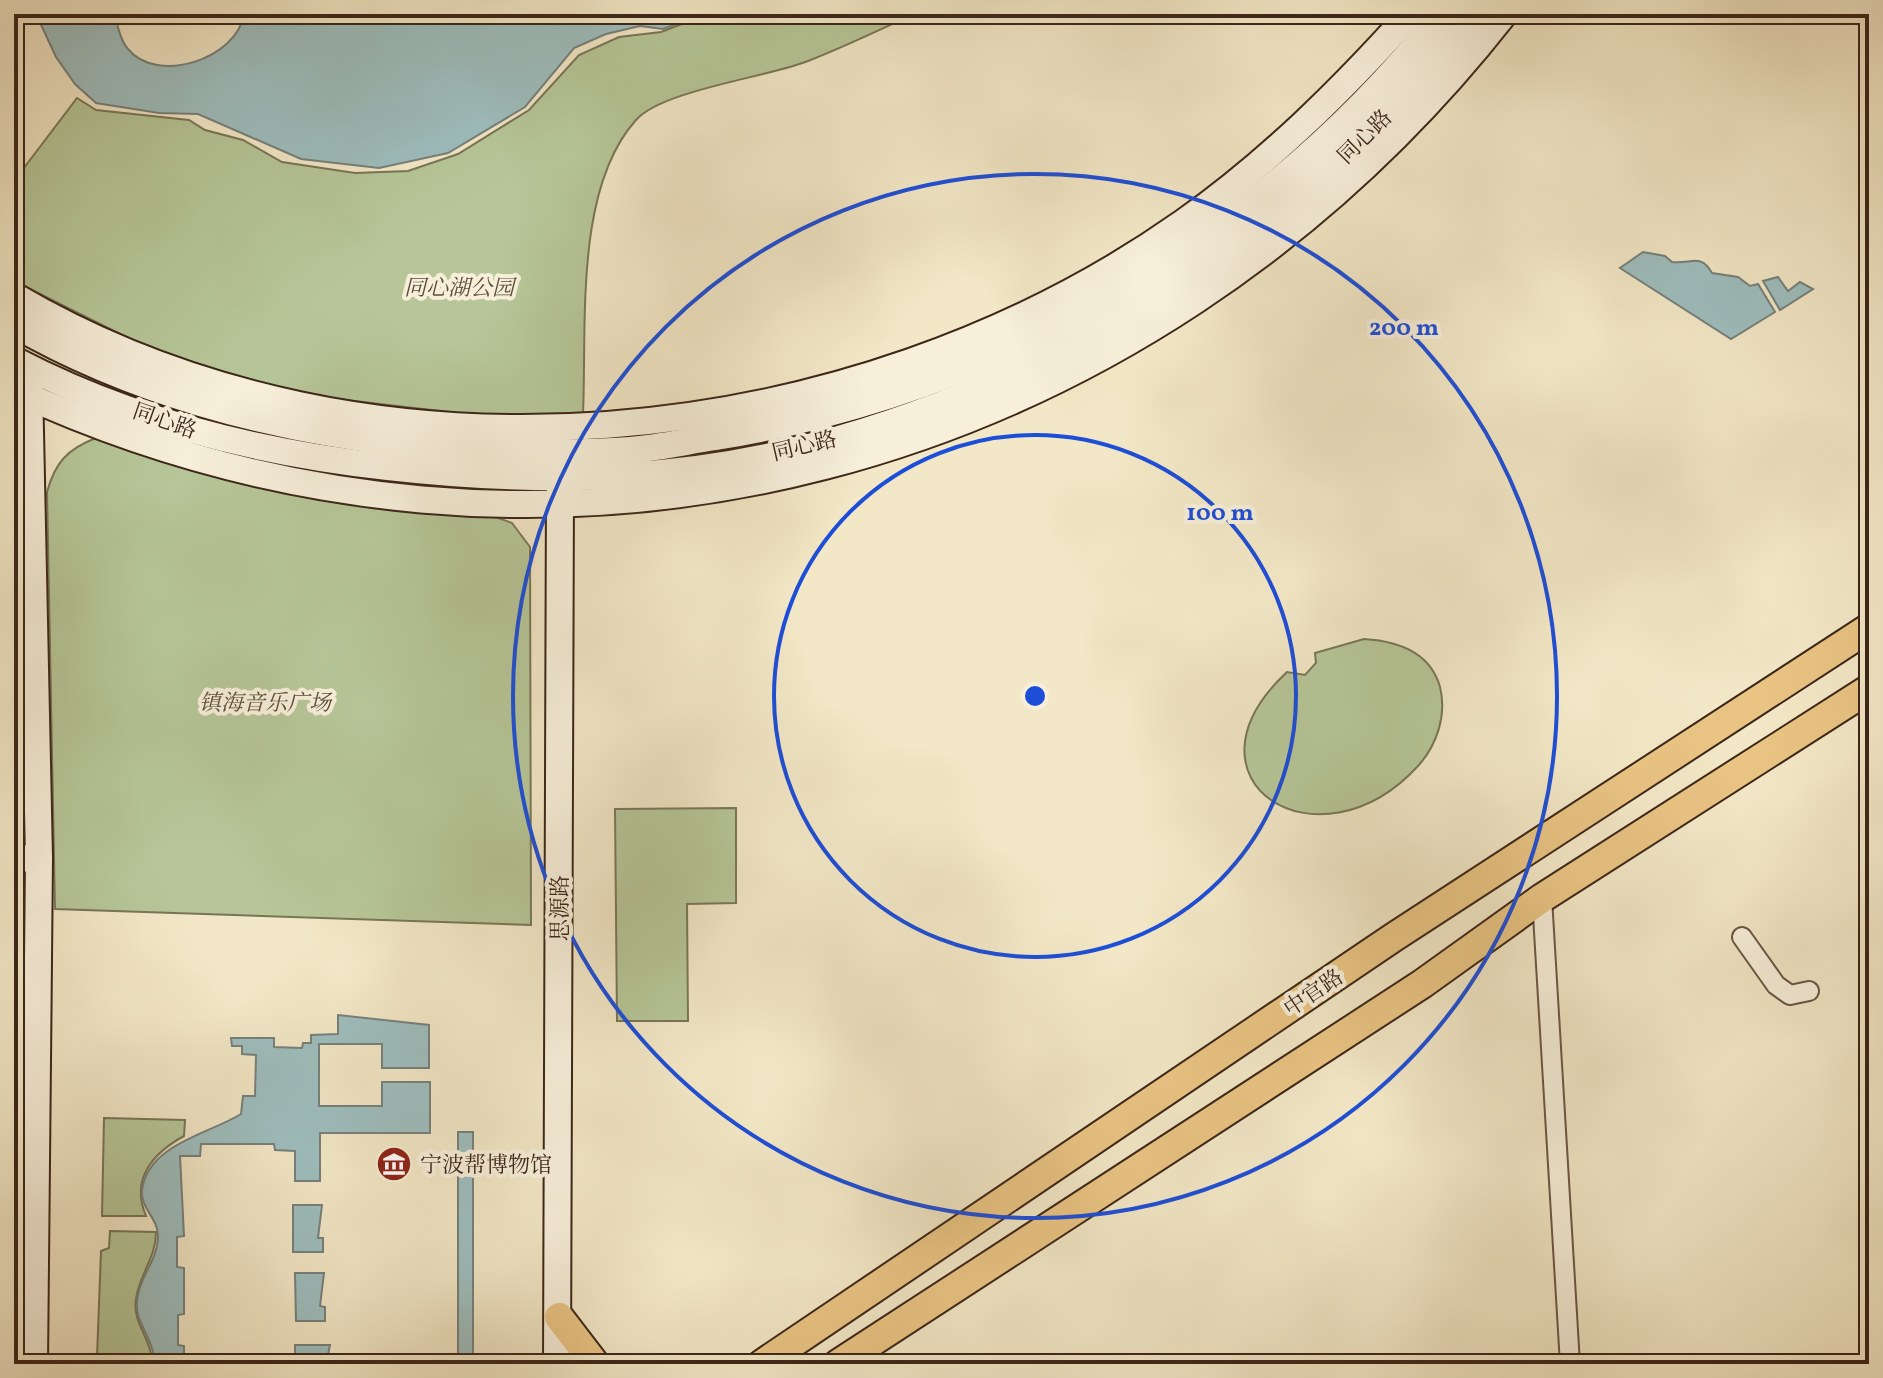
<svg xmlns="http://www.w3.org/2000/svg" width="1883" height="1378" font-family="Vollkorn,'Noto Serif SC',serif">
	<rect width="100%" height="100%" fill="#f2e7c6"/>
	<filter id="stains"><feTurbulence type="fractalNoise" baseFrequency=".0025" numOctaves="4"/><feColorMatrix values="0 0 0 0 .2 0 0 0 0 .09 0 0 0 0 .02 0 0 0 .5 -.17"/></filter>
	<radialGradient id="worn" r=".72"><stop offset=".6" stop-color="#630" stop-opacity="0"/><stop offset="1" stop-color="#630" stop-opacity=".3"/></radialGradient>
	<!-- green -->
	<g fill="#b6c698" stroke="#797658" stroke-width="2">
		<path d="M708,14H914C879,30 844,47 808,61C769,77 662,90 636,120C574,189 587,325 583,414H466L286,393L146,347L14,281V181L77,98L96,110L189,120L205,130L243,140L282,162L355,173L408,171L458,154L529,110L579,55L619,37L661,32Z"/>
		<path d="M96,438L326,497L490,515L512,523L530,547L531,925L55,909L47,492C55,463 67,449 96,438Z"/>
		<path d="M1364,639C1397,641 1430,651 1440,687C1447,715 1437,745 1418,766C1318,875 1171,780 1287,672L1305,675L1316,663L1315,653Z"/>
		<polygon points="736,808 736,903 687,904 688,1021 617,1021 615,809"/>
		<path d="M104,1118L185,1120L184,1136C153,1153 130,1179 146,1216H102Z"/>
		<path d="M110,1231L156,1232C156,1258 139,1275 136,1299C132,1323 151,1338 152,1360H101L97,1357L101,1251L109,1248Z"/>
	</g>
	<!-- water -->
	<g fill="#9ebebe" stroke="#77817c" stroke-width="2">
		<path d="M36,14H115C117,25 121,41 128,49C157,85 237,59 244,14H705L663,29L640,26L606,34L574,48L525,107L448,153L379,168L301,159L198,114L159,113L96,103L75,84L56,57Z"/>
		<path d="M1643,252L1665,256L1672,262C1692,264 1701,253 1712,273L1738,277L1750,286L1758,284L1775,312L1731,339L1620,268Z"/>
		<polygon points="1778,277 1788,291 1800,282 1813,289 1780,310 1763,281"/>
		<path d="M338,1015L429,1025V1068H382V1044H319V1106H382V1082H430V1133H320V1181H295V1151L275,1150L274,1144H201L200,1156H180L184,1236L177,1237V1267L184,1268V1314L178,1315V1345L184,1346V1358H154C153,1338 134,1322 137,1300C139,1277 158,1260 158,1236C158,1218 140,1208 142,1190C148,1144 209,1134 241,1114L243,1096H255L256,1055L242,1054V1046H232L231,1038H274V1047L302,1048L303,1043H311V1035L338,1034Z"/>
		<rect x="458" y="1132" width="15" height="232"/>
		<polygon points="293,1205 322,1205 318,1238 323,1238 323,1252 293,1252"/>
		<polygon points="295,1273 324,1273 320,1306 325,1307 325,1321 296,1321"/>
		<polygon points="295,1345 330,1345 326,1364 295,1364"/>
	</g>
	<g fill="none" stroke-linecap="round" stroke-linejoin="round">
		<!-- street casing -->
		<g stroke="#6a5644" stroke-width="22">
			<g id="street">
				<polyline points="1542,898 1570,1364"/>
				<polyline points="1742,937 1776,985 1790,995 1809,991"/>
			</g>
		</g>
		<!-- secondary casing -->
		<g stroke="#3c2619" stroke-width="30">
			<g id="secondary">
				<path d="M14,296C368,504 852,456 1183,223C1268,163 1341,91 1410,14"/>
				<path d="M14,324C130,391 267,428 399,443C475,451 554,456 630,450C659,448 688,441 716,437C1000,391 1263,239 1442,14"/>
				<path d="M14,360C129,420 259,453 388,467C468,476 551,480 632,475C855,462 1083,360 1259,226C1338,166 1414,96 1471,14"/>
				<polyline points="29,384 39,858 34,1364"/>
				<path d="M14,390C548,636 1145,472 1504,14"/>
				<polyline points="14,859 39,858"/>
				<polyline points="557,1364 560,488"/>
			</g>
		</g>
		<!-- primary casing -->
		<g stroke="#3c2619" stroke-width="32">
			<g id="primary">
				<polyline points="559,1317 595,1364"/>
				<polyline points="762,1364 1394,937 1869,628"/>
				<polyline points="838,1364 1422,984 1542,898 1869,689"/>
			</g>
		</g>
		<!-- street -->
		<use href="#street" stroke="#f7efda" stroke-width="18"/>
		<!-- secondary -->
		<use href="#secondary" stroke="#f7efda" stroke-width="26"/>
		<!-- primary -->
		<use href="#primary" stroke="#e9c483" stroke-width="28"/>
	</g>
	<!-- distance rings -->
	<g fill="none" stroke="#1d4ed8" stroke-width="4">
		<circle cx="1035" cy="696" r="261"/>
		<circle cx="1035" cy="696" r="522"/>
	</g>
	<!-- icons -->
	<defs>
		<g id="museum-disc" transform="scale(1.8)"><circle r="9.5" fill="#8f2418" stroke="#f7efda"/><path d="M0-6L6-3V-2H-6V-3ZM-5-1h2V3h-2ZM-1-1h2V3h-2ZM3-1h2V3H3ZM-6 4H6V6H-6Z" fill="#fff"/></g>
	</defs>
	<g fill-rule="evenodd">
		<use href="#museum-disc" x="394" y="1164"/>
	</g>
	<g text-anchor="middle" stroke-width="8" stroke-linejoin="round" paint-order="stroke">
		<!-- street labels -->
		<g font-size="22" fill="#3c2619" stroke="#f7efda">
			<text transform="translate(1364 136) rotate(-45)" y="8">同心路</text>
			<text transform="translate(165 420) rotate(19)" y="8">同心路</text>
			<text transform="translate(804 445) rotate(-13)" y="8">同心路</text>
			<text transform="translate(559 908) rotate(-90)" y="8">思源路</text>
			<text transform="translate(1313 992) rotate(-34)" y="8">中官路</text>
		</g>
		<!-- park labels -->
		<g font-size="22" font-style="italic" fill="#5a4e39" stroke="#f7efda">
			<text x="459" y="295">同心湖公园</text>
			<text x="265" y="710">镇海音乐广场</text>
		</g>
		<!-- poi labels -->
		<g font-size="22" fill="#3c2619" stroke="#f7efda" text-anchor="start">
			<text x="420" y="1172">宁波帮博物馆</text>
		</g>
	</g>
	<circle cx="1035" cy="696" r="12" fill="#1d4ed8" stroke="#f7efda" stroke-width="4"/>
	<g font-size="24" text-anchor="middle" font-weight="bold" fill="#1d4ed8" stroke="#f7efda" stroke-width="8" stroke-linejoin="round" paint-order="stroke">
		<text x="1404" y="335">200 m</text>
		<text x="1220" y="520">100 m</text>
	</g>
	<!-- margin -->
	<rect width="1883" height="1378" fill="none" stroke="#f2e7c6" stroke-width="48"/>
	<rect x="16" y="16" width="1851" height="1346" fill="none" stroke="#3c2619" stroke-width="4"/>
	<rect x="24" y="24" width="1835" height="1330" fill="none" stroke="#3c2619" stroke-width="2"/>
	<rect width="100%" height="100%" filter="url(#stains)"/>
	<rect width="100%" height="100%" fill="url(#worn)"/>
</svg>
